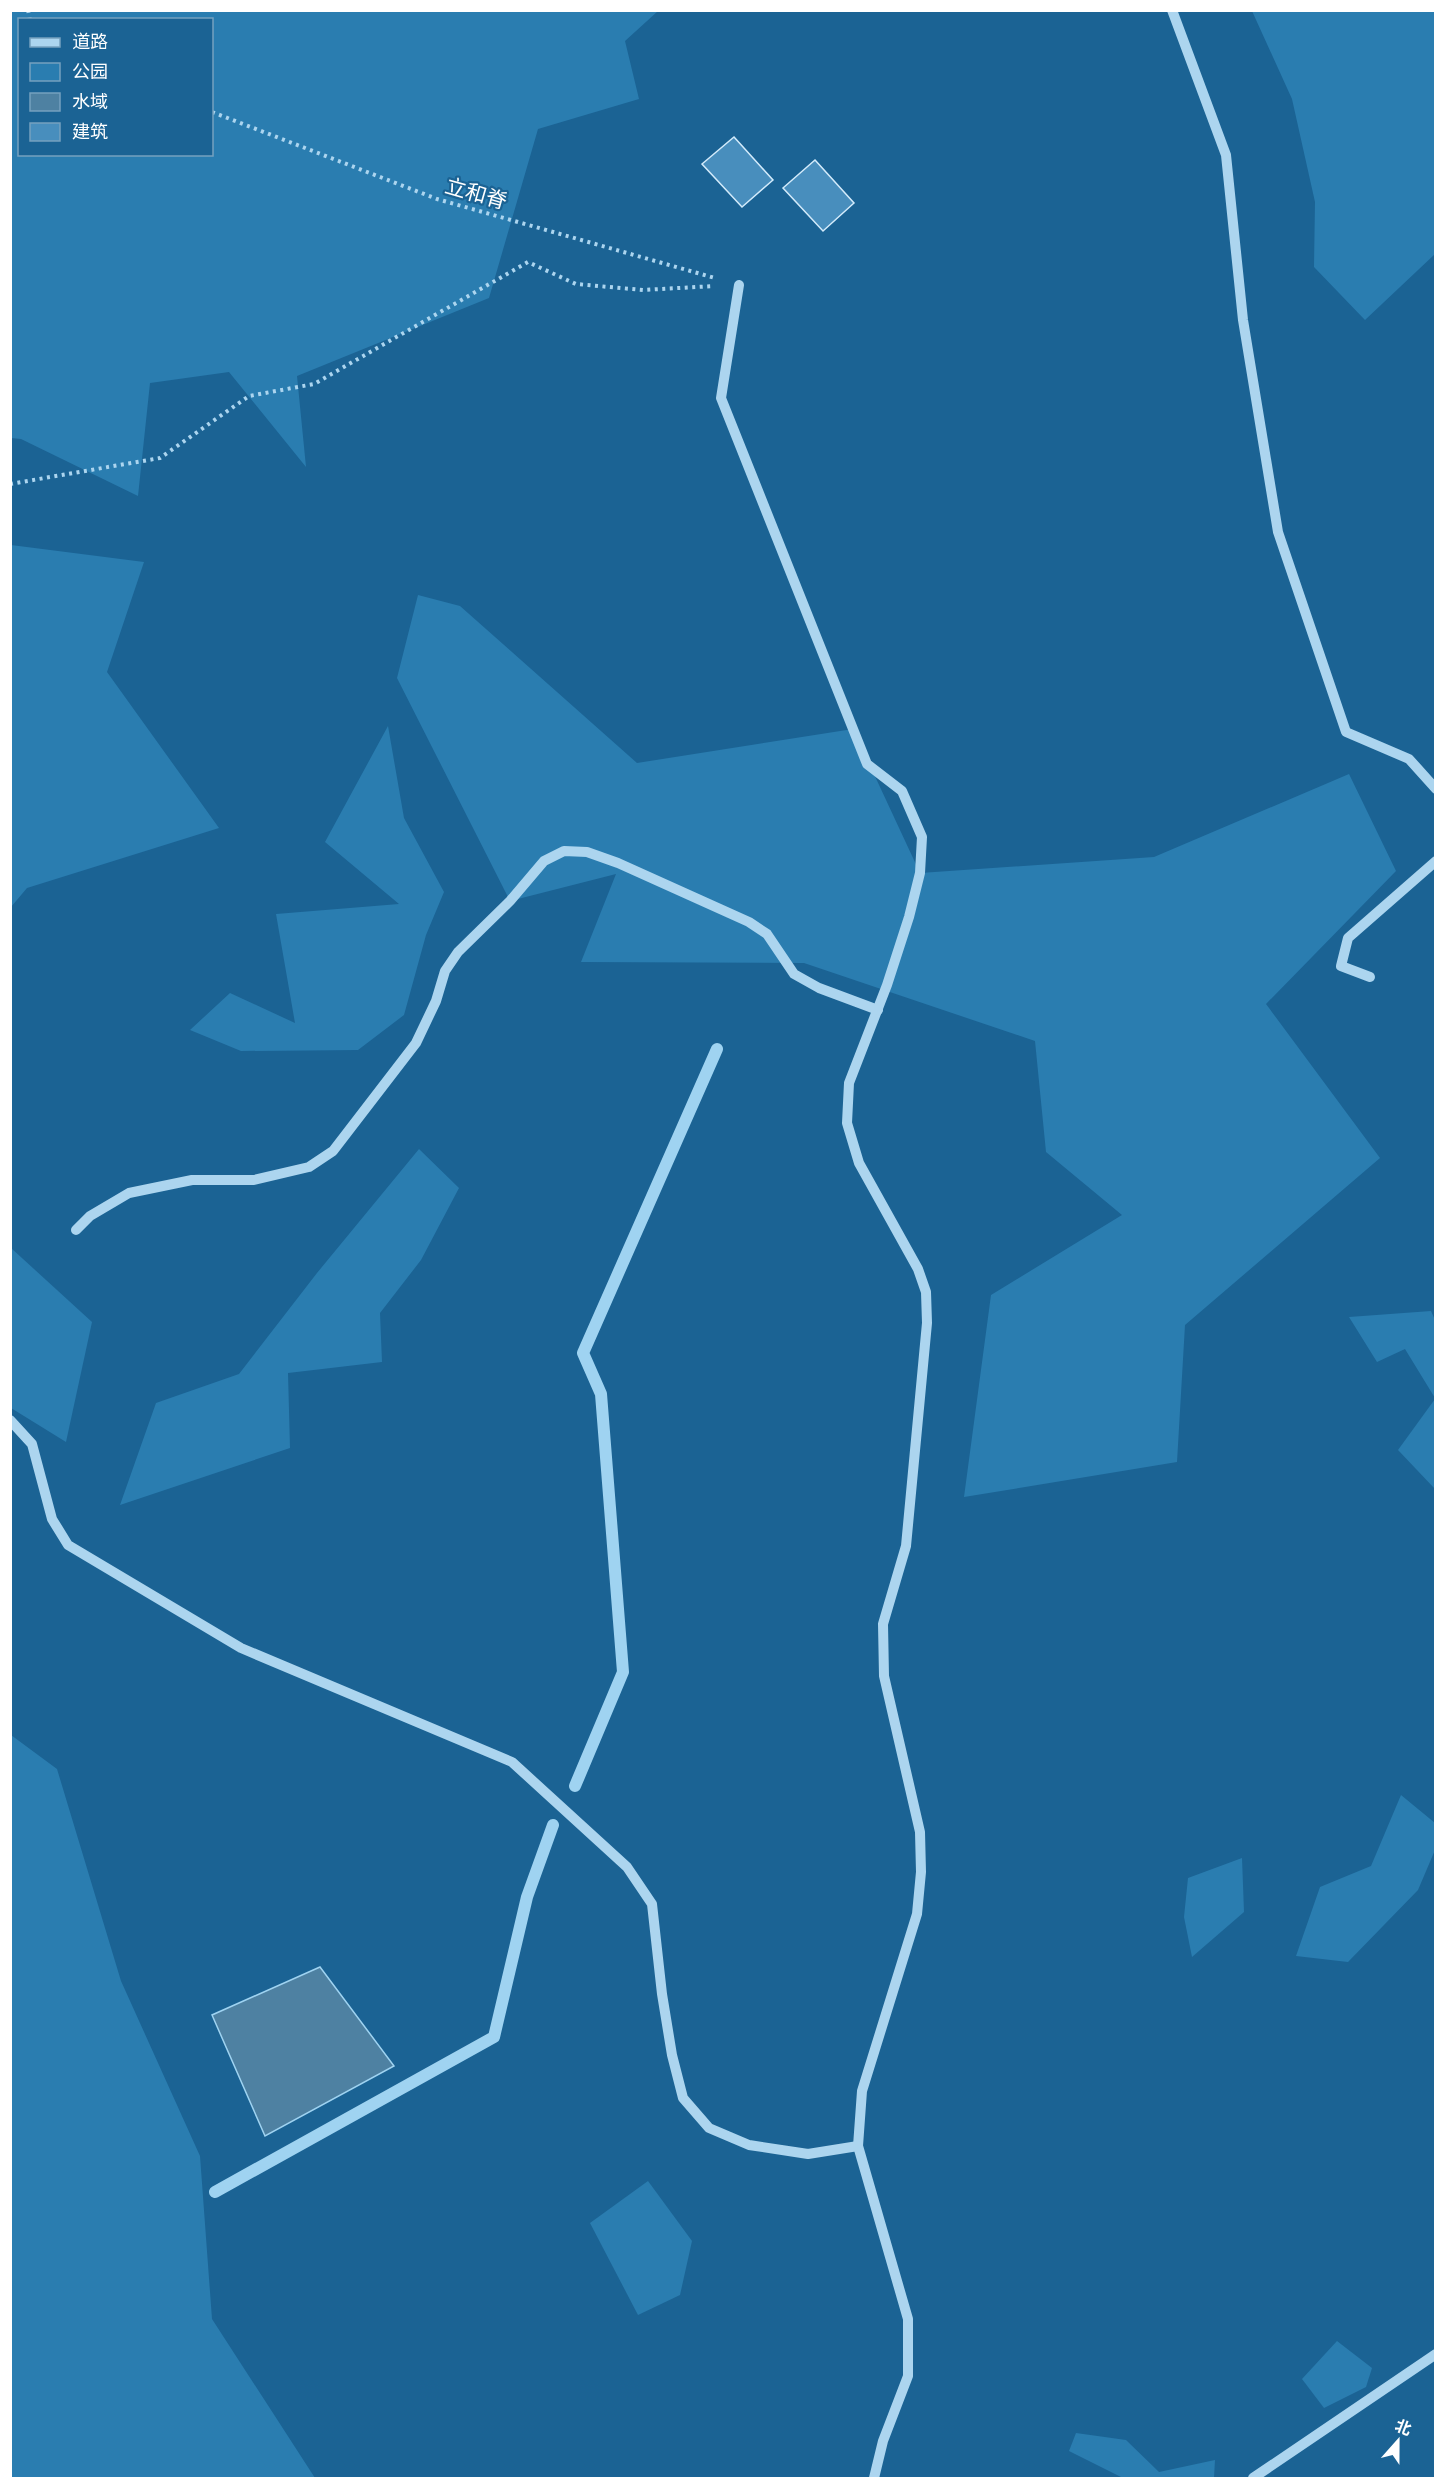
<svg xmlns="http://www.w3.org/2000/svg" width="1446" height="2489" font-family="Roboto,'Noto Sans SC',sans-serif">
	<rect width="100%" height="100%" fill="#1b6394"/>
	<!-- green -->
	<g fill="#2a7db0" fill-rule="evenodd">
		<path d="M10,11L11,10L658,11L625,41L639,99L538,129L489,298L297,376L306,467L229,372L150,383L138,496L21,439L11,438ZM20,20H212V154H20Z"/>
		<polygon points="1252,11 1435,11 1435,254 1365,320 1314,267 1315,202 1292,99"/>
		<polygon points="11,545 144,562 107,672 219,828 27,888 11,907"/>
		<polygon points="418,595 460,606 637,763 853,729 920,873 1154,857 1349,774 1396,871 1266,1004 1380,1158 1185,1325 1177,1462 964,1497 991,1295 1122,1215 1046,1152 1035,1041 804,963 581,962 616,874 510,901 397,678"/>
		<polygon points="388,726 404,818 444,892 426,935 404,1015 358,1050 241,1051 190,1030 230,993 295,1023 276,914 399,904 325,842"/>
		<polygon points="419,1149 459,1188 421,1260 380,1313 382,1362 288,1373 290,1448 120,1505 156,1403 239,1374 317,1273"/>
		<polygon points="11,1248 92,1322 66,1442 11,1408"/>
		<polygon points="1431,1311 1435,1320 1435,1398 1405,1349 1377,1362 1349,1317"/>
		<polygon points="1435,1399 1435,1489 1398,1450"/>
		<polygon points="11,1735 57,1769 121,1981 200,2156 212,2319 315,2478 11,2478"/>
		<polygon points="1401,1795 1435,1823 1435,1850 1418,1890 1348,1962 1296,1956 1320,1887 1371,1866"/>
		<polygon points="1242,1858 1244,1912 1192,1957 1184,1917 1188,1878"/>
		<polygon points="648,2181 692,2241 680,2295 638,2315 590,2223"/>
		<polygon points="1337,2341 1372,2368 1366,2387 1324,2408 1302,2379"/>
		<polygon points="1076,2433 1126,2440 1159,2472 1215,2460 1214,2478 1123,2478 1069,2451"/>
	</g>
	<!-- water -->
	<polygon fill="#4e81a2" stroke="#9fd3f1" stroke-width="1.5" points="320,1967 394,2066 265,2136 212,2015"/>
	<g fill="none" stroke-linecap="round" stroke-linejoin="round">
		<!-- stream -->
		<g stroke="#9fd3f1" stroke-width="12">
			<polyline points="575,1786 623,1672 601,1394 583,1353 717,1049"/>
			<polyline points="215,2192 494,2037 527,1897 553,1825"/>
		</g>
	</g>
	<!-- building -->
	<g fill="#488ebd" stroke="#d3ebfb" stroke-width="1.5">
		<polygon points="734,137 773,180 742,207 702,164"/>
		<polygon points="815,160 854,203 823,231 783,188"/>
	</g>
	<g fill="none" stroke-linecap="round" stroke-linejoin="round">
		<!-- path -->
		<g stroke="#acd5ef" stroke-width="4" stroke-dasharray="3 4.5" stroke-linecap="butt">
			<polyline points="28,10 30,20"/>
			<polyline points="212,112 437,199 715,278"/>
			<polyline points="10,484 160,458 249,396 314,384 528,262 576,284 643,290 714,286"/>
		</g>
		<!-- minor -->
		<g stroke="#acd5ef" stroke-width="10">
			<polyline points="1172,10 1226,155 1243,320 1278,532 1346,732 1409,759 1436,789"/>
			<polyline points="739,285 721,398 867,764 902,791 922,837 920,873 909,917 887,985 849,1083 847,1123 859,1163 918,1269 926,1292 927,1323 906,1546 883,1624 884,1676 920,1832 921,1872 917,1914 862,2091 858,2146 908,2319 908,2376 883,2441 874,2478"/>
			<polyline points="1370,977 1341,966 1348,938 1436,861"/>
			<polyline points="76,1230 90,1216 129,1193 192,1180 254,1180 309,1167 333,1151 416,1043 436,1001 445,971 458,952 510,901 544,861 564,851 587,852 618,863 749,922 767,934 794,974 819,988 878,1010"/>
			<polyline points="10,1420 32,1444 52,1519 68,1545 241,1648 512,1762 627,1867 652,1904 662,1994 672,2055 683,2098 709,2128 749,2145 808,2154 858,2146"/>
			<polyline points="1253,2478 1436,2354"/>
		</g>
	</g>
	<g text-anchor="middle" stroke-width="4.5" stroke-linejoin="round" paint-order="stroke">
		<!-- street labels -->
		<g font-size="21" fill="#fff" stroke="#1b6394">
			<text transform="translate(476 194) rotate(16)" y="7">立和脊</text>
		</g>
	</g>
	<!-- border -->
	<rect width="1446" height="2489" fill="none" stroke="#ffffff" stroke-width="24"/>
	<!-- legend -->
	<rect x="18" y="18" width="195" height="138" fill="#1b6394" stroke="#76a1bf" stroke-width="1.5"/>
	<rect x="30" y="38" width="30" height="9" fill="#acd5ef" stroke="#76a1bf" stroke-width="1.5"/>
	<text x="72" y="48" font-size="18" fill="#ffffff">道路</text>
	<rect x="30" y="63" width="30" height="18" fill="#2a7db0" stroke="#76a1bf" stroke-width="1.5"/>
	<text x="72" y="78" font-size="18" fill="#ffffff">公园</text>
	<rect x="30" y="93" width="30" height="18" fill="#4e81a2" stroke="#76a1bf" stroke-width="1.5"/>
	<text x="72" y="108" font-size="18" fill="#ffffff">水域</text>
	<rect x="30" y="123" width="30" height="18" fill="#488ebd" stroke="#76a1bf" stroke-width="1.5"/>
	<text x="72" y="138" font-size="18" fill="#ffffff">建筑</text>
	<!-- north arrow -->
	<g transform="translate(1398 2441) rotate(21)" stroke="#1b6394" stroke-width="4.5" paint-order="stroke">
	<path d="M0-4.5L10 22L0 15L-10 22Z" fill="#ffffff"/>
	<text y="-9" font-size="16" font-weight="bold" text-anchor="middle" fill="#ffffff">北</text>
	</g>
</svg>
